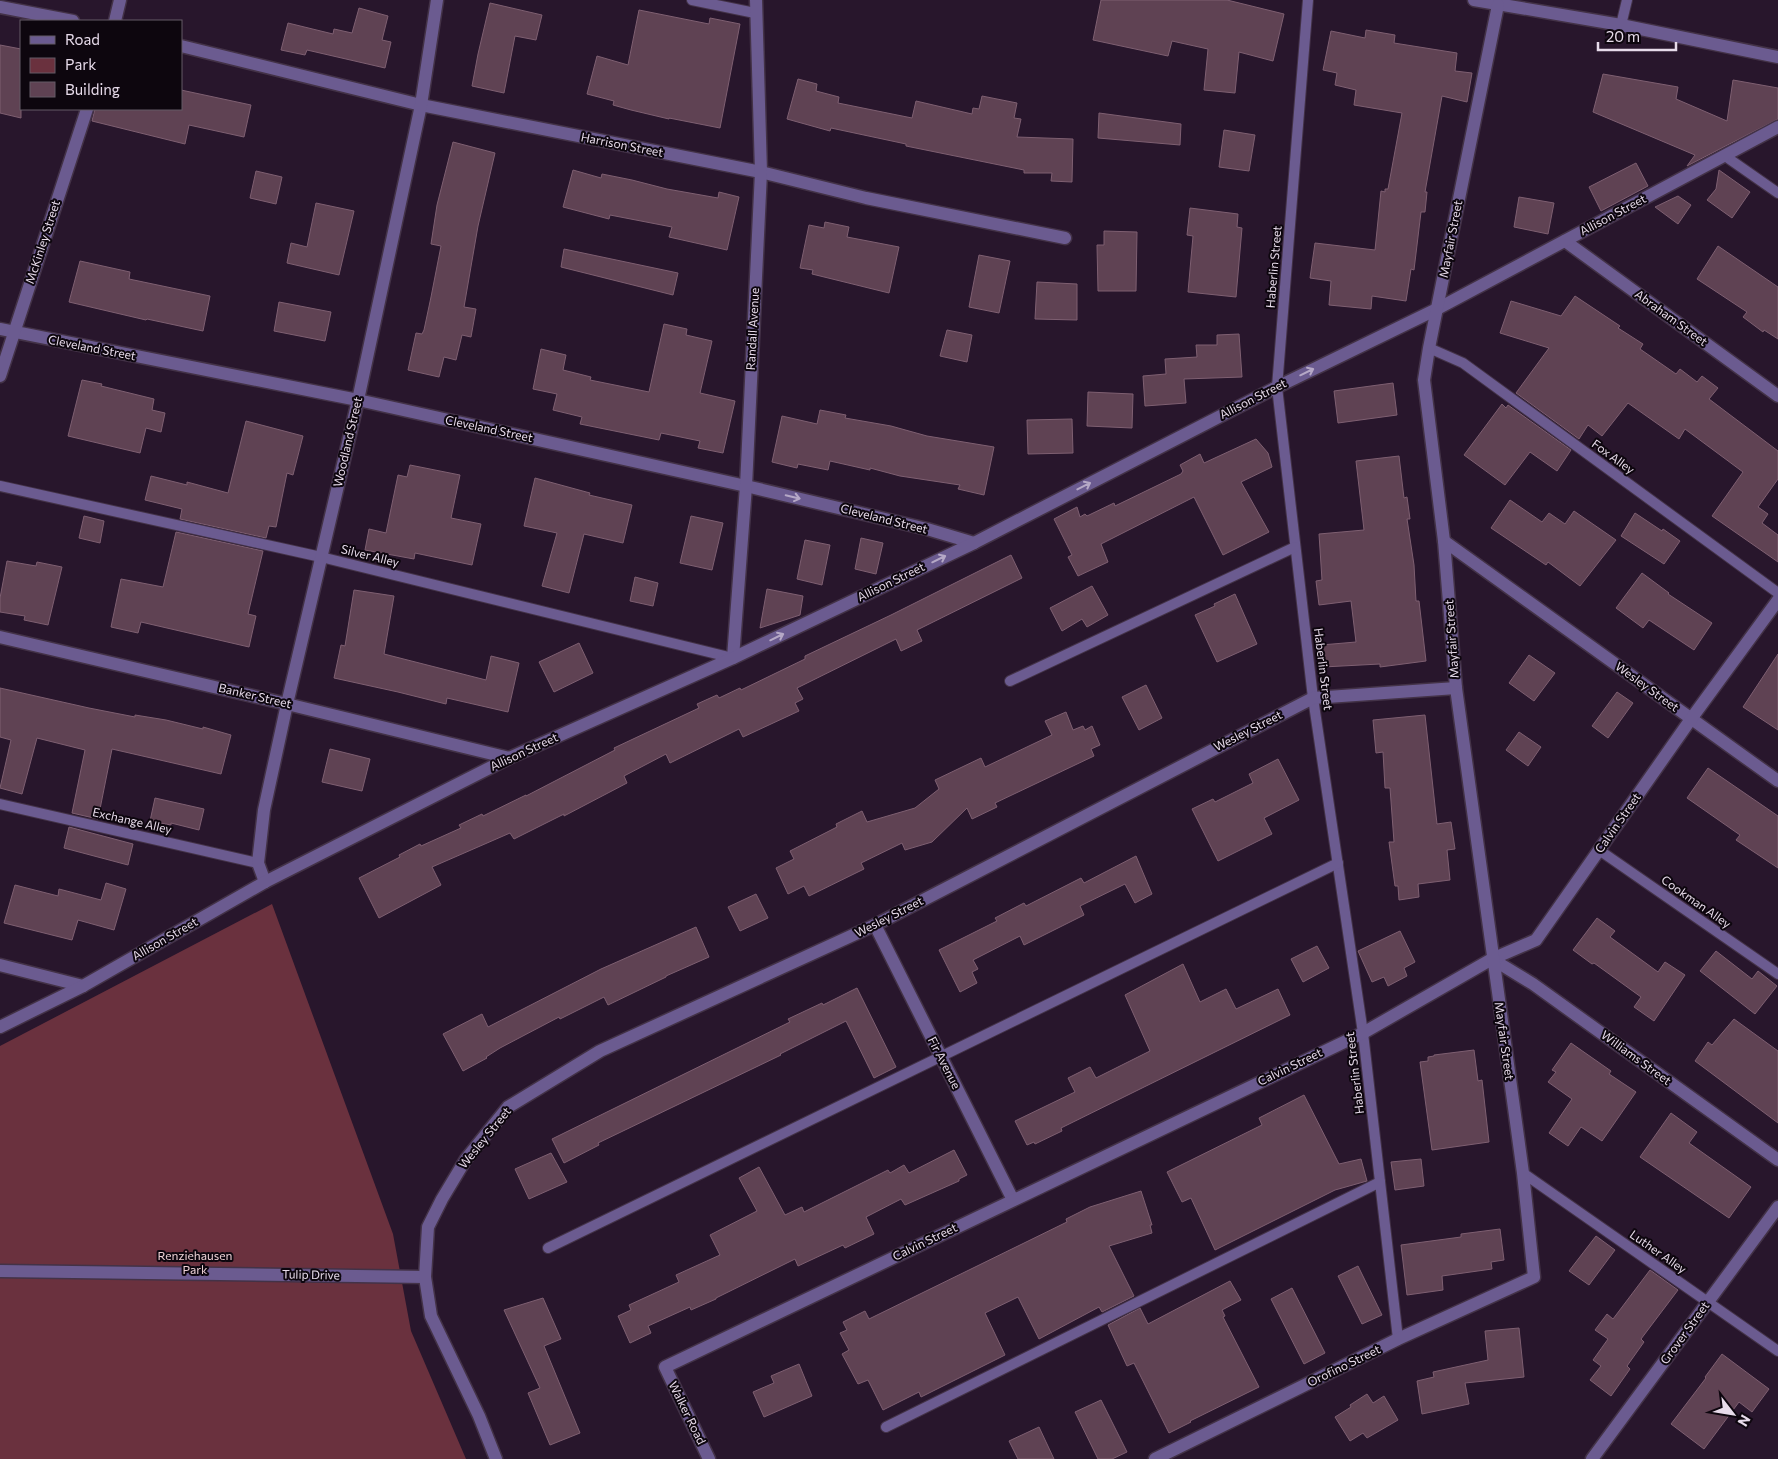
<svg xmlns="http://www.w3.org/2000/svg" width="1778" height="1459" font-family="Commissioner,sans-serif">
	<rect width="100%" height="100%" fill="#28162c"/>
	<!-- green -->
	<polygon fill="#6a313e" points="272,904 393,1234 411,1331 466,1459 0,1459 0,1046"/>
	<!-- building -->
	<g fill="#5f4253" stroke="#7e5f71">
		<polygon points="1101,0 1227,0 1284,14 1273,61 1239,52 1235,93 1204,90 1208,49 1172,41 1168,56 1093,40"/>
		<polygon points="490,3 542,15 536,40 515,36 504,93 472,86 478,54"/>
		<polygon points="359,8 388,16 382,40 391,42 385,68 307,50 305,55 281,50 288,23 333,34 334,29 352,33"/>
		<polygon points="639,10 709,24 710,18 740,24 720,128 669,118 669,119 631,110 613,105 614,101 587,94 597,56 628,65"/>
		<polygon points="1366,30 1395,35 1394,43 1457,53 1455,71 1472,73 1467,102 1442,96 1425,192 1427,192 1425,212 1421,212 1414,270 1411,269 1406,301 1372,296 1371,309 1329,305 1331,281 1310,278 1315,243 1375,250 1381,191 1385,192 1385,189 1388,189 1402,113 1354,105 1356,90 1335,85 1337,73 1323,70 1331,31 1365,38"/>
		<polygon points="0,45 21,49 21,118 0,113"/>
		<polygon points="1603,74 1678,87 1676,99 1727,121 1733,80 1778,88 1778,119 1687,166 1695,155 1593,112"/>
		<polygon points="798,79 817,84 816,91 839,97 838,103 912,118 916,101 972,114 973,108 979,109 982,96 1017,103 1014,118 1021,119 1017,137 1073,139 1072,182 1051,181 1052,173 1024,173 1024,170 906,146 906,144 831,128 830,131 787,119"/>
		<polygon points="181,90 251,105 244,137 189,125 185,144 92,121 95,109 181,109"/>
		<polygon points="1099,113 1181,124 1180,145 1098,138"/>
		<polygon points="1224,130 1255,135 1249,171 1219,167"/>
		<polygon points="453,142 495,153 478,226 464,307 476,309 471,337 462,335 456,360 444,357 439,377 408,370 416,333 422,334 424,330 431,297 441,246 431,244 437,205"/>
		<polygon points="1636,163 1648,186 1601,211 1589,187"/>
		<polygon points="573,170 601,178 602,174 632,180 667,189 718,198 719,192 739,197 727,250 669,237 672,227 610,215 609,219 563,207"/>
		<polygon points="1719,170 1750,192 1732,218 1707,200 1716,189"/>
		<polygon points="256,171 282,177 276,204 250,198"/>
		<polygon points="1678,196 1691,205 1678,224 1655,207"/>
		<polygon points="1519,197 1554,203 1548,234 1514,227"/>
		<polygon points="316,203 354,211 339,275 287,263 291,243 307,247"/>
		<polygon points="1190,208 1238,214 1237,227 1242,228 1236,297 1188,292 1193,236 1187,235"/>
		<polygon points="825,222 849,227 847,237 899,247 889,293 812,274 813,270 800,268 809,225 824,228"/>
		<polygon points="1104,231 1137,232 1136,291 1098,291 1097,245 1104,245"/>
		<polygon points="1718,246 1778,287 1778,339 1764,330 1763,332 1743,317 1747,312 1697,279"/>
		<polygon points="564,249 678,273 673,295 561,267"/>
		<polygon points="979,255 1010,261 999,313 969,307"/>
		<polygon points="80,261 130,272 129,279 210,296 203,331 147,319 146,320 69,302"/>
		<polygon points="1037,282 1077,284 1077,320 1035,319"/>
		<polygon points="1575,296 1620,326 1618,328 1643,344 1640,349 1676,374 1680,369 1697,382 1702,376 1718,388 1709,399 1778,451 1778,479 1758,507 1768,514 1762,523 1778,535 1778,562 1712,516 1743,472 1685,429 1679,439 1628,403 1602,436 1588,425 1579,439 1516,393 1549,348 1500,333 1511,301 1561,316"/>
		<polygon points="279,302 331,312 325,341 274,331"/>
		<polygon points="664,324 687,329 686,335 712,341 700,393 735,401 723,453 698,448 700,441 661,433 659,440 580,424 582,417 553,410 557,394 533,389 541,349 566,355 563,370 591,377 590,380 649,392"/>
		<polygon points="947,330 972,335 967,362 940,356"/>
		<polygon points="1239,334 1242,377 1184,379 1186,403 1145,406 1143,376 1166,374 1165,359 1197,357 1196,345 1217,345 1217,335"/>
		<polygon points="82,380 102,384 101,386 154,399 152,410 165,413 161,432 146,428 140,453 68,436"/>
		<polygon points="1393,383 1397,415 1338,423 1334,391"/>
		<polygon points="1088,392 1133,394 1132,428 1087,426"/>
		<polygon points="1502,404 1506,408 1508,405 1571,450 1557,471 1530,452 1505,485 1464,455"/>
		<polygon points="820,410 846,415 845,418 891,426 927,436 994,447 984,495 958,489 960,485 900,476 870,468 870,470 830,461 828,470 798,464 797,468 772,462 782,416 817,424"/>
		<polygon points="1072,419 1073,453 1028,454 1027,420"/>
		<polygon points="246,421 303,436 293,475 287,473 276,527 269,526 266,538 180,519 182,509 145,500 151,476 187,485 187,482 228,493"/>
		<polygon points="1256,439 1268,453 1272,467 1241,482 1269,532 1223,555 1194,497 1101,544 1108,562 1078,576 1068,557 1072,555 1054,519 1077,507 1080,517 1085,514 1087,516 1114,503 1115,506 1181,474 1183,471 1180,465 1200,454 1204,463"/>
		<polygon points="1399,456 1404,498 1407,497 1410,519 1407,519 1414,565 1416,601 1419,601 1426,661 1380,667 1380,664 1323,667 1321,645 1356,642 1351,601 1319,605 1316,581 1322,580 1319,534 1364,530 1356,461"/>
		<polygon points="410,465 460,475 451,518 481,524 472,565 415,553 414,559 365,550 369,529 386,533 398,475 407,477"/>
		<polygon points="535,478 590,493 589,495 632,505 623,543 584,534 569,593 542,586 557,533 524,526"/>
		<polygon points="1510,500 1542,522 1549,513 1565,524 1574,511 1616,540 1580,586 1548,562 1546,565 1491,528"/>
		<polygon points="1635,513 1662,531 1663,529 1680,541 1664,564 1621,536"/>
		<polygon points="84,516 104,521 100,543 79,538"/>
		<polygon points="691,516 723,523 712,570 680,563"/>
		<polygon points="176,532 263,551 248,614 256,616 249,647 141,622 138,633 111,627 121,579 163,587"/>
		<polygon points="861,538 883,543 876,574 855,569"/>
		<polygon points="805,540 830,545 822,585 797,579"/>
		<polygon points="1011,555 1022,578 917,630 922,641 901,651 896,639 797,688 803,699 795,703 799,711 743,737 739,729 670,763 666,754 624,776 627,783 564,816 564,814 514,839 510,833 432,867 441,885 379,918 359,878 400,857 399,855 420,844 421,846 461,828 459,825 482,814 483,816 526,795 526,796 615,750 614,748 699,708 697,704 717,695 719,698 740,688 741,690 805,659 805,656 891,615"/>
		<polygon points="7,561 36,566 37,562 62,567 48,625 24,620 25,616 0,612 0,598"/>
		<polygon points="1642,573 1669,593 1668,594 1712,623 1694,650 1649,620 1643,628 1616,608"/>
		<polygon points="635,577 658,583 653,606 630,601"/>
		<polygon points="1092,586 1108,615 1087,627 1082,619 1062,631 1050,608"/>
		<polygon points="767,589 803,596 800,615 760,628"/>
		<polygon points="354,590 394,596 384,654 486,680 491,656 519,663 508,712 447,698 446,704 398,692 334,678 341,645 345,646"/>
		<polygon points="1235,594 1257,644 1217,662 1195,615 1215,606 1214,604"/>
		<polygon points="579,643 593,673 554,692 539,662"/>
		<polygon points="1778,654 1778,730 1743,707"/>
		<polygon points="1529,655 1555,673 1534,701 1509,683"/>
		<polygon points="1146,685 1162,718 1139,730 1122,697"/>
		<polygon points="0,688 89,708 135,717 135,715 166,720 203,729 203,727 231,735 221,774 112,749 98,819 72,813 85,750 37,738 22,794 0,788 11,740 0,737"/>
		<polygon points="1617,692 1633,703 1608,738 1592,726"/>
		<polygon points="1066,712 1073,730 1083,726 1085,730 1092,726 1100,745 1091,749 1094,756 995,803 997,807 972,819 967,808 932,842 905,850 902,843 861,863 864,869 809,896 804,886 788,894 776,868 794,859 790,851 837,827 836,824 862,811 867,822 915,808 939,789 935,780 981,758 985,767 1052,735 1045,721"/>
		<polygon points="1425,715 1437,824 1451,822 1455,849 1447,850 1450,880 1418,884 1419,897 1399,900 1398,886 1395,886 1389,842 1394,842 1390,788 1385,788 1383,752 1376,753 1373,720"/>
		<polygon points="1519,732 1541,747 1528,766 1506,750"/>
		<polygon points="330,749 370,759 362,791 322,782"/>
		<polygon points="1278,759 1299,800 1264,818 1272,834 1218,861 1192,809 1213,799 1215,802 1253,783 1249,774"/>
		<polygon points="1708,768 1778,816 1778,868 1736,840 1740,835 1687,798"/>
		<polygon points="155,798 204,809 199,830 171,823 171,825 150,821"/>
		<polygon points="69,827 133,844 128,865 64,848"/>
		<polygon points="1136,856 1152,894 1135,903 1125,884 1080,906 1084,915 1024,945 1020,936 973,960 978,969 972,972 977,983 960,992 939,950 997,921 995,918 1024,903 1026,906 1081,878 1084,883"/>
		<polygon points="106,883 126,889 114,930 78,920 72,940 4,923 15,885 58,896 59,889 101,900"/>
		<polygon points="756,894 768,918 740,931 728,907"/>
		<polygon points="1597,918 1615,931 1610,937 1658,972 1665,962 1685,975 1654,1021 1634,1007 1641,997 1594,963 1592,964 1573,950"/>
		<polygon points="696,927 709,957 666,976 666,977 608,1005 604,997 560,1019 559,1017 500,1048 486,1057 487,1058 463,1071 443,1034 482,1014 488,1027 601,969"/>
		<polygon points="1400,931 1415,962 1404,968 1407,976 1388,986 1384,977 1372,982 1358,951"/>
		<polygon points="1317,946 1329,968 1303,982 1291,959"/>
		<polygon points="1716,951 1752,979 1758,971 1777,986 1755,1014 1700,971"/>
		<polygon points="1183,964 1200,1002 1226,989 1236,1009 1278,989 1290,1015 1061,1128 1062,1131 1035,1144 1034,1142 1027,1145 1015,1121 1075,1092 1068,1078 1090,1067 1096,1078 1150,1051 1125,995"/>
		<polygon points="857,988 896,1067 874,1078 846,1021 780,1054 781,1055 598,1143 599,1145 564,1163 552,1139 790,1022 788,1019 822,1003 823,1005"/>
		<polygon points="1734,1019 1778,1051 1778,1123 1695,1061 1708,1042 1712,1045"/>
		<polygon points="1571,1043 1611,1071 1609,1074 1636,1092 1602,1141 1581,1127 1568,1146 1549,1133 1572,1099 1548,1082 1556,1072 1552,1070"/>
		<polygon points="1474,1050 1478,1081 1482,1080 1489,1142 1432,1150 1420,1062 1428,1061 1428,1057 1434,1056 1434,1055"/>
		<polygon points="1304,1095 1339,1164 1361,1159 1367,1181 1335,1190 1215,1250 1191,1198 1182,1202 1167,1172 1262,1125 1259,1118"/>
		<polygon points="1671,1113 1697,1132 1689,1143 1751,1187 1729,1218 1640,1157"/>
		<polygon points="954,1150 967,1175 959,1179 959,1181 905,1205 901,1199 866,1217 874,1234 845,1248 843,1245 798,1266 795,1259 716,1298 716,1299 691,1310 690,1307 648,1326 651,1333 630,1343 618,1316 631,1310 629,1305 679,1282 676,1275 720,1255 710,1235 757,1211 739,1178 759,1167 785,1215 802,1207 804,1212 888,1170 890,1173 904,1165 909,1173"/>
		<polygon points="551,1153 567,1182 529,1199 515,1169"/>
		<polygon points="1421,1159 1424,1186 1395,1190 1391,1162"/>
		<polygon points="1141,1191 1152,1225 1150,1225 1152,1233 1109,1246 1134,1296 1102,1312 1099,1307 1039,1339 1018,1297 985,1313 1005,1355 921,1397 919,1392 883,1410 868,1380 858,1384 842,1354 849,1350 840,1333 847,1330 843,1322 865,1311 869,1319 1067,1222 1066,1219 1090,1207"/>
		<polygon points="1500,1229 1504,1260 1491,1262 1492,1269 1442,1276 1443,1290 1407,1295 1401,1245 1461,1237 1461,1234"/>
		<polygon points="1596,1236 1615,1250 1589,1285 1569,1271"/>
		<polygon points="1358,1266 1382,1315 1362,1324 1338,1276"/>
		<polygon points="1650,1270 1678,1290 1641,1339 1644,1342 1627,1366 1630,1369 1611,1396 1590,1380 1601,1366 1593,1360 1608,1339 1595,1330 1607,1314 1613,1319"/>
		<polygon points="1230,1281 1241,1300 1222,1310 1225,1316 1223,1317 1259,1387 1190,1421 1191,1422 1169,1433 1134,1363 1127,1366 1108,1325 1140,1308 1148,1324"/>
		<polygon points="1292,1288 1325,1353 1304,1364 1271,1299"/>
		<polygon points="543,1298 561,1339 544,1346 580,1433 550,1445 528,1393 540,1388 504,1310"/>
		<polygon points="1519,1328 1524,1377 1465,1383 1469,1404 1422,1414 1417,1381 1434,1377 1433,1372 1488,1360 1485,1331"/>
		<polygon points="1722,1354 1769,1389 1752,1412 1739,1402 1704,1449 1671,1424 1706,1378 1705,1377"/>
		<polygon points="799,1364 812,1396 764,1417 753,1392 774,1383 771,1376"/>
		<polygon points="1367,1394 1373,1403 1384,1396 1398,1420 1367,1438 1363,1433 1350,1441 1335,1417 1351,1407 1350,1405"/>
		<polygon points="1101,1400 1127,1452 1112,1459 1098,1459 1075,1412"/>
		<polygon points="1039,1427 1054,1459 1018,1459 1009,1441"/>
	</g>
	<g fill="none" stroke-linecap="round" stroke-linejoin="round">
		<!-- lane casing -->
		<g stroke="#433247" stroke-width="12">
			<g id="lane">
				<polyline points="692,0 755,13"/>
				<polyline points="1308,0 1277,387 1313,698 1363,1033 1398,1339"/>
				<polyline points="1621,25 1627,0"/>
				<polyline points="1725,156 1778,193"/>
				<polyline points="1429,348 1463,363 1778,593"/>
				<polyline points="0,486 321,557 733,658"/>
				<polyline points="1010,681 1295,547"/>
				<polyline points="0,804 258,863"/>
				<polyline points="1599,850 1778,974"/>
				<polyline points="1523,1173 1778,1351"/>
				<polyline points="548,1248 1338,863"/>
				<polyline points="886,1427 1380,1182"/>
			</g>
		</g>
		<!-- street casing -->
		<g stroke="#433247" stroke-width="15">
			<g id="street">
				<polyline points="1474,0 1621,25 1778,57"/>
				<polyline points="0,7 73,21"/>
				<polyline points="115,21 120,0"/>
				<polyline points="181,46 421,105 761,172 866,198 1065,238"/>
				<polyline points="1565,241 1778,396"/>
				<polyline points="0,329 358,400 746,486 927,529 974,543"/>
				<polyline points="0,376 87,109"/>
				<polyline points="1444,541 1778,781"/>
				<polyline points="0,637 287,704 509,758"/>
				<polyline points="733,658 746,486 761,172 756,0"/>
				<polyline points="265,882 258,863 264,810 287,704 358,400 421,105 437,0"/>
				<polyline points="875,925 1013,1200"/>
				<polyline points="1492,959 1533,984 1778,1160"/>
				<polyline points="0,965 83,986"/>
				<polyline points="0,1027 83,986 265,882 509,758 733,658 974,543 1277,387 1437,309 1778,127"/>
				<polyline points="0,1271 425,1277"/>
				<polyline points="496,1459 479,1416 431,1316 425,1277 428,1227 442,1199 466,1159 508,1107 600,1051 875,925 1313,698 1456,688"/>
				<polyline points="709,1459 665,1367 1363,1033 1492,959 1536,940 1691,719 1778,600"/>
				<polyline points="1155,1459 1398,1339 1534,1277 1523,1173 1456,688 1444,541 1424,380 1429,348 1498,5"/>
				<polyline points="1592,1459 1778,1207"/>
			</g>
		</g>
		<!-- lane -->
		<use href="#lane" stroke="#6b5b90" stroke-width="10"/>
		<!-- street -->
		<use href="#street" stroke="#6b5b90" stroke-width="12"/>
	</g>
	<!-- one-way arrows -->
	<defs><path id="oneway-shaft" d="M-6 0H5M1.5-3L5.5 0L1.5 3" fill="none" stroke-width="1.6" stroke-linecap="round" stroke-linejoin="round" transform="scale(1.25)"/></defs>
	<g stroke="#b5a8c6">
		<use href="#oneway-shaft" transform="translate(1307 372) rotate(-26)"/>
		<use href="#oneway-shaft" transform="translate(1084 486) rotate(-27)"/>
		<use href="#oneway-shaft" transform="translate(793 497) rotate(13)"/>
		<use href="#oneway-shaft" transform="translate(939 559) rotate(-26)"/>
		<use href="#oneway-shaft" transform="translate(777 637) rotate(-26)"/>
	</g>
	<g text-anchor="middle" stroke-width="4" stroke-linejoin="round" paint-order="stroke">
		<!-- street labels -->
		<g font-size="12" fill="#e7dbea" stroke="#0d060e">
			<text transform="translate(622 145) rotate(11)" y="4">Harrison Street</text>
			<text transform="translate(1613 215) rotate(-28)" y="4">Allison Street</text>
			<text transform="translate(1451 239) rotate(-79)" y="4">Mayfair Street</text>
			<text transform="translate(43 242) rotate(-72)" y="4">McKinley Street</text>
			<text transform="translate(1274 267) rotate(-85)" y="4">Haberlin Street</text>
			<text transform="translate(1671 318) rotate(36)" y="4">Abraham Street</text>
			<text transform="translate(753 329) rotate(-87)" y="4">Randall Avenue</text>
			<text transform="translate(92 348) rotate(11)" y="4">Cleveland Street</text>
			<text transform="translate(1253 399) rotate(-27)" y="4">Allison Street</text>
			<text transform="translate(489 429) rotate(12)" y="4">Cleveland Street</text>
			<text transform="translate(348 442) rotate(-77)" y="4">Woodland Street</text>
			<text transform="translate(1613 457) rotate(36)" y="4">Fox Alley</text>
			<text transform="translate(884 519) rotate(14)" y="4">Cleveland Street</text>
			<text transform="translate(370 556) rotate(14)" y="4">Silver Alley</text>
			<text transform="translate(891 582) rotate(-26)" y="4">Allison Street</text>
			<text transform="translate(1452 639) rotate(-94)" y="4">Mayfair Street</text>
			<text transform="translate(1323 669) rotate(83)" y="4">Haberlin Street</text>
			<text transform="translate(1647 687) rotate(36)" y="4">Wesley Street</text>
			<text transform="translate(255 696) rotate(13)" y="4">Banker Street</text>
			<text transform="translate(1248 731) rotate(-27)" y="4">Wesley Street</text>
			<text transform="translate(524 752) rotate(-25)" y="4">Allison Street</text>
			<text transform="translate(132 821) rotate(13)" y="4">Exchange Alley</text>
			<text transform="translate(1618 823) rotate(-55)" y="4">Calvin Street</text>
			<text transform="translate(1696 902) rotate(35)" y="4">Cookman Alley</text>
			<text transform="translate(889 917) rotate(-27)" y="4">Wesley Street</text>
			<text transform="translate(165 939) rotate(-30)" y="4">Allison Street</text>
			<text transform="translate(1504 1041) rotate(82)" y="4">Mayfair Street</text>
			<text transform="translate(1636 1058) rotate(36)" y="4">Williams Street</text>
			<text transform="translate(944 1063) rotate(63)" y="4">Fir Avenue</text>
			<text transform="translate(1290 1067) rotate(-26)" y="4">Calvin Street</text>
			<text transform="translate(1355 1073) rotate(-97)" y="4">Haberlin Street</text>
			<text transform="translate(485 1138) rotate(-51)" y="4">Wesley Street</text>
			<text transform="translate(925 1242) rotate(-26)" y="4">Calvin Street</text>
			<text transform="translate(1658 1252) rotate(35)" y="4">Luther Alley</text>
			<text transform="translate(311 1275) rotate(1)" y="4">Tulip Drive</text>
			<text transform="translate(1685 1333) rotate(-54)" y="4">Grover Street</text>
			<text transform="translate(1344 1366) rotate(-26)" y="4">Orofino Street</text>
			<text transform="translate(687 1413) rotate(64)" y="4">Walker Road</text>
		</g>
		<!-- park labels -->
		<g font-size="12" fill="#edd2d6" stroke="#0d060e">
			<text x="195" y="1260">Renziehausen<tspan x="195" dy="14">Park</tspan></text>
		</g>
	</g>
	<!-- legend -->
	<rect x="20" y="20" width="162" height="90" fill="#0d060e" stroke="#645b66"/>
	<rect x="30" y="36" width="25" height="8" fill="#6b5b90" stroke="#645b66"/>
	<text x="65" y="45" font-size="15" fill="#e7dbea">Road</text>
	<rect x="30" y="58" width="25" height="15" fill="#6a313e" stroke="#645b66"/>
	<text x="65" y="70" font-size="15" fill="#e7dbea">Park</text>
	<rect x="30" y="82" width="25" height="15" fill="#5f4253" stroke="#645b66"/>
	<text x="65" y="95" font-size="15" fill="#e7dbea">Building</text>
	<!-- north arrow -->
	<g transform="translate(1733 1414) rotate(121)" stroke="#0d060e" stroke-width="4" paint-order="stroke">
	<path d="M0-4L9 19L0 12L-9 19Z" fill="#e7dbea"/>
	<text y="-8" font-size="14" font-weight="bold" text-anchor="middle" fill="#e7dbea">N</text>
	</g>
	<!-- scale -->
	<path d="M1598 42v8h78v-8" fill="none" stroke="#e7dbea" stroke-width="2.5"/>
	<text x="1606" y="42" font-size="15" fill="#e7dbea" stroke="#0d060e" stroke-width="4" paint-order="stroke">20 m</text>
</svg>
